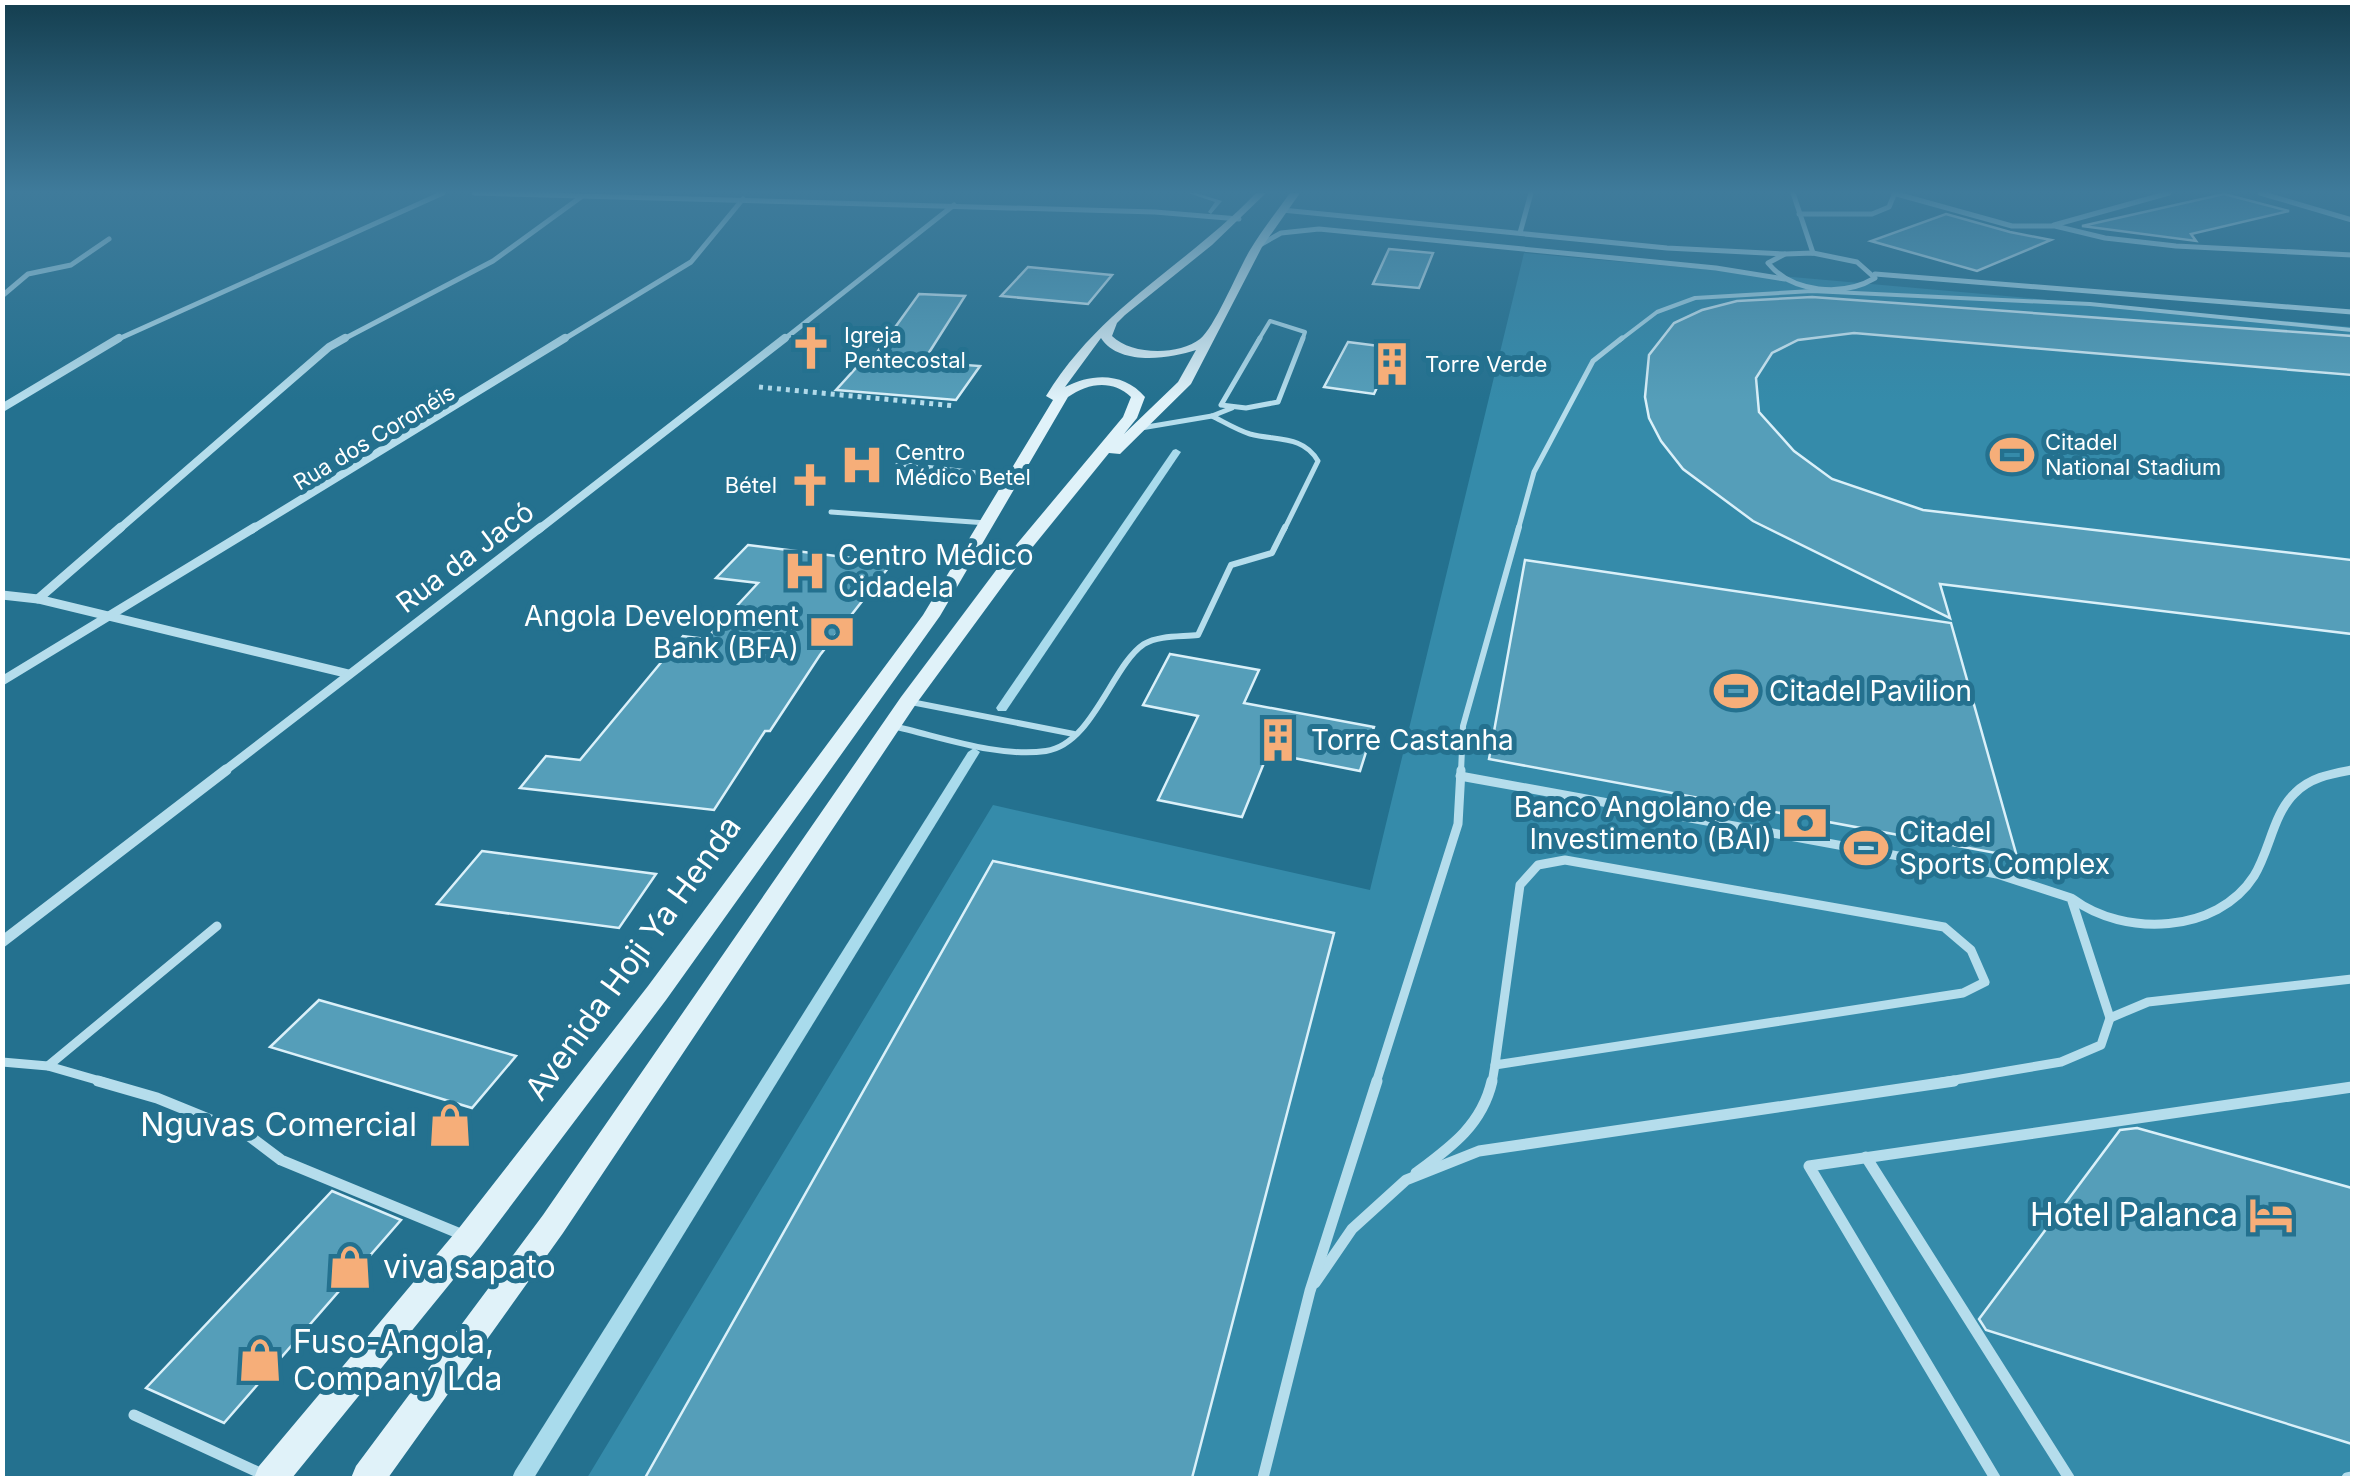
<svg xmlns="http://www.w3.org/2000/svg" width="2355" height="1481" font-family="Inter,sans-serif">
	<rect width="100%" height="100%" fill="#24718f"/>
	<!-- green -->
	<polygon fill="#358baa" points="1524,253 2352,327 2352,1478 587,1478 993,805 1370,890"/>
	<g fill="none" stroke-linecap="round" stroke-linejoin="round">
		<!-- stream -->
		<g fill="#a9dbec" fill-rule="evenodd">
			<polygon points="1188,193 1196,193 1222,201 1211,214 1208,212 1215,202"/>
			<polygon points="1176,449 1181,452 1006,711 998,711 996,708 998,705 1173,450"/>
			<polygon points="974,748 980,752 534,1478 512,1478 515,1471 968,752"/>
		</g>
	</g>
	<!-- building -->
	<g fill="#559eb9" stroke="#daf0f9" stroke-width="2.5">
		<polygon points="2224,194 2289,211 2191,234 2196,241 2082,226"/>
		<polygon points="1946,214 2010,232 2051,240 1977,271 1871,241"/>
		<polygon points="1389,249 1433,253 1419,288 1373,284"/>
		<polygon points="1028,267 1112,275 1088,304 1001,296"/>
		<polygon points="919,294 965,296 923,362 980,366 956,400 836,390 865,358 873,358"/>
		<polygon points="1812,297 2352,336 2352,375 1854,333 1798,340 1772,353 1756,378 1759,412 1794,451 1832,479 1923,510 2352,560 2352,634 1940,584 1950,618 1753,521 1683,469 1661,441 1649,418 1645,397 1649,355 1674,323 1702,310 1737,301"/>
		<polygon points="1348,342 1395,348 1374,394 1324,387"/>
		<polygon points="748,545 892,563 820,655 770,731 765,731 714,810 520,788 546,756 580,760 683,636 706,639 758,583 716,578"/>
		<polygon points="1525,560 1951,623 2017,857 1489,759"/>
		<polygon points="1170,654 1259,670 1244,703 1374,727 1360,771 1268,753 1242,817 1158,800 1198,716 1143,705"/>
		<polygon points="482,851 656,874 619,928 437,904"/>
		<polygon points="993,861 1334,933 1192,1478 645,1478"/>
		<polygon points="319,1000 516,1056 472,1108 270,1047"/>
		<polygon points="2137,1128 2352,1188 2352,1444 1986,1330 1979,1319 2120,1130"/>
		<polygon points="332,1191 401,1220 224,1423 146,1388"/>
	</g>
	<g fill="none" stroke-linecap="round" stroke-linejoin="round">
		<!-- path -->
		<polyline stroke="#b5ddec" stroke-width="5" stroke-dasharray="4 5" stroke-linecap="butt" points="759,387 956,406"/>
		<!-- service-far4 -->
		<g stroke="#b5ddec" stroke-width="4">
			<polyline points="1258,341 1270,321 1305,332 1302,341"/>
			<polyline points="1619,341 1657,312 1695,298 1812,291 2090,304 2352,330"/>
		</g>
		<!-- service-far3 -->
		<g stroke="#b5ddec" stroke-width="5">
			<polyline points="1260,338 1221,405 1246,408 1278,402 1303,338"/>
			<path d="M1212,416C1224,422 1237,430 1250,434C1276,441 1303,435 1318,461L1284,530"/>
			<polyline points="1141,428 1212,416 1232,408"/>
			<polyline points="898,464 1013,477"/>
			<polyline points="831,512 987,523"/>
			<polyline points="1518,530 1534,472 1593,361 1622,338"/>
		</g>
		<!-- service-far2 -->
		<g stroke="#b5ddec" stroke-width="6">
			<polyline points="911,702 1074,734"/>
			<path d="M892,726C939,736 997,758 1046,751C1093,744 1112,665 1144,644C1159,635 1182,637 1198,635L1231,565L1272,553L1285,527"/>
			<polyline points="1461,772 1463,726 1519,527"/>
			<polyline points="2341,772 2352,770"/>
		</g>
		<!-- service-far1 -->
		<g stroke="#b5ddec" stroke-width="9">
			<polyline points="1460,776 1997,874 2071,898 2110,1018 2101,1045 2061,1062 1937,1083"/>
			<polygon points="1565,860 1944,927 1971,950 1985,982 1963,993 1495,1065 1520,885 1538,865"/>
			<path d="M2073,899C2124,937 2217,934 2254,876C2270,850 2273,814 2295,793C2311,777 2331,774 2352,770"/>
			<polyline points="2110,1018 2148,1002 2352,979"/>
			<polyline points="2,1062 48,1066 107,1083"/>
			<polyline points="48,1066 217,926"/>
			<polyline points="1376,1083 1458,824 1461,770"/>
			<polyline points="1492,1083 1495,1065"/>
		</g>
		<!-- service -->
		<g stroke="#b5ddec" stroke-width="11">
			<polyline points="98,1081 157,1098 248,1135 281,1160 463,1235"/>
			<polyline points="1866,1157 2069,1478"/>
			<path d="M1416,1173C1451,1147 1482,1125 1492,1081"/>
			<polyline points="1315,1283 1352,1229 1406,1180 1479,1151 1954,1081"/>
			<polyline points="134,1415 262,1474"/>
			<polyline points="1263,1478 1310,1291 1377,1081"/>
			<polyline points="1995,1478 1809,1166 2352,1087"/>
			<polyline points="2347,1478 2352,1477"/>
		</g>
		<!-- minor-far3 -->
		<g stroke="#b5ddec" stroke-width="5">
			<polyline points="474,193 1155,212 1239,219"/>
			<polyline points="1793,193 1813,253"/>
			<polyline points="1893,193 2012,226 2055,226 2105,238 2176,246 2352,255"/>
			<polyline points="2260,193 2352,220"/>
			<polyline points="1282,210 1667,248 1785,254"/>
			<polyline points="1799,214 1872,214 1889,207 1894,195"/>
			<polyline points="2054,225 2169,193"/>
			<polyline points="1520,233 1531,193"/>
			<polyline points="1258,246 1281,233 1319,229 1716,268 1785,279"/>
			<path d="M1813,253L1857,262L1875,278C1843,297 1792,293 1768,263L1785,254Z"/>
			<polyline points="1875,274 2352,312"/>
			<polyline points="2,296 28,274 71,265 109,239"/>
			<polyline points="114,341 443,193"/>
			<polyline points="340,341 493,261 581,197"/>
			<polyline points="561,341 691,262 743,199"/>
			<polyline points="782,341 954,205"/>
		</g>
		<!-- minor-far2 -->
		<g stroke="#b5ddec" stroke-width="8">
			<polyline points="2,408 119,338"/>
			<polyline points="118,530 329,347 345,338"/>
			<polyline points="251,530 565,338"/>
			<polyline points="538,530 785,338"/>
		</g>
		<!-- minor-far1 -->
		<g stroke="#b5ddec" stroke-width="9">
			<polyline points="2,595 38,599 349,674"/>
			<polyline points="38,599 121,527"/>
			<polyline points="2,681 255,527"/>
			<polyline points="223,772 541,527"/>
		</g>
		<!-- minor -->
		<polyline stroke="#b5ddec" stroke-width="11" points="2,942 226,770"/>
		<!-- secondary -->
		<path fill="#e0f2f9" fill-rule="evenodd" d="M1256,193H1266L1212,245L1125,315L1117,323L1112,336C1131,355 1178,356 1200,339C1215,327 1238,270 1250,250C1262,230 1277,211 1290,193H1300L1262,247L1191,384L1120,454L1109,453L1018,565L916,704L563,1233L388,1478H351L356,1466L543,1215L901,697L1006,557L1123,417L1131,397C1112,379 1088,383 1068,397L940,616L666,1000L479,1248L292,1478H254L259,1466L459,1228L648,986L923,615L1053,400L1046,396C1102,305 1185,267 1256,193ZM1101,338C1119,366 1169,359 1196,350L1178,382L1124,434L1137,418L1145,397C1124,372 1092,373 1065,387Z"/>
	</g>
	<!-- sky -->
	<linearGradient id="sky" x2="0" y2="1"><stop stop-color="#143e4f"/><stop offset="0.48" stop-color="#3f7b9b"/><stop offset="1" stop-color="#3f7b9b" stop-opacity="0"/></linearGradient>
	<rect width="2355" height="400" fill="url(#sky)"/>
	<!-- icons -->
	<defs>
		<g id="church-bare" transform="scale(3.45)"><path d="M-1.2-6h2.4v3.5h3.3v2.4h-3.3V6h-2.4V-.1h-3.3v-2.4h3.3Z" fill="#f6ae79" stroke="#24718f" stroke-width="2.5" paint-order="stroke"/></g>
		<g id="building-bare" transform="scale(3.45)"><path d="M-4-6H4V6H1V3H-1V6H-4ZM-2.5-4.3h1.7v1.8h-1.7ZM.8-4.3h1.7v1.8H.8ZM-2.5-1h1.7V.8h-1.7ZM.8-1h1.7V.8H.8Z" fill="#f6ae79" stroke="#24718f" stroke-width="2.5" paint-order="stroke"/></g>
		<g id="stadium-bare" transform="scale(3.45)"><path d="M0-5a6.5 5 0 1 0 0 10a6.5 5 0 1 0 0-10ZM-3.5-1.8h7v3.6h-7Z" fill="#f6ae79" stroke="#24718f" stroke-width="2.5" paint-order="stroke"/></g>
		<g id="hospital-bare" transform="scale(3.45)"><path d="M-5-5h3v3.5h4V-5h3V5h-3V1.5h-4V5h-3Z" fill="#f6ae79" stroke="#24718f" stroke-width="2.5" paint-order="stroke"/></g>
		<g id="bank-bare" transform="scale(3.45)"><path d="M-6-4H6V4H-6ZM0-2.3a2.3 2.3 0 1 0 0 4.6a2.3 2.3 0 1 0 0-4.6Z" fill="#f6ae79" stroke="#24718f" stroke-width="2.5" paint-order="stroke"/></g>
		<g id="shop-bare" transform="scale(3.45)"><path d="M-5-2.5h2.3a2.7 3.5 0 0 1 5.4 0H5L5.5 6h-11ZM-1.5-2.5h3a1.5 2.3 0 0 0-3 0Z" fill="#f6ae79" stroke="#24718f" stroke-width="2.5" paint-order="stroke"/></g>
		<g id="hotel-bare" transform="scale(3.45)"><path d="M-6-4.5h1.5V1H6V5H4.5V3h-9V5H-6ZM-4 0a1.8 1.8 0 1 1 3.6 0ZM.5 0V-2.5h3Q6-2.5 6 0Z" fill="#f6ae79" stroke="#24718f" stroke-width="2.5" paint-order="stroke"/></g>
	</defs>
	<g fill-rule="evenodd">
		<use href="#church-bare" x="811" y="348"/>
		<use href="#building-bare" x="1392" y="364"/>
		<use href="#stadium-bare" x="2012" y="455"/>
		<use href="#hospital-bare" x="862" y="465"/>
		<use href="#church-bare" x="810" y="485"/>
		<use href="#hospital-bare" x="805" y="571"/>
		<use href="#bank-bare" x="832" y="632"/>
		<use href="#stadium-bare" x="1736" y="691"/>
		<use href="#building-bare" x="1278" y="740"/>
		<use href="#bank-bare" x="1805" y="823"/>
		<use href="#stadium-bare" x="1866" y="848"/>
		<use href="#shop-bare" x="450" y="1125"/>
		<use href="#hotel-bare" x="2271" y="1215"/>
		<use href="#shop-bare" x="350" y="1267"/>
		<use href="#shop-bare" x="260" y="1360"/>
	</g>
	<g text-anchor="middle" stroke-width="10" stroke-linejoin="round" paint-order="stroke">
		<!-- far-poi labels -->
		<g font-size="22" fill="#fff" stroke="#24718f" text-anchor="start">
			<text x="844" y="343">Igreja<tspan x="844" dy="25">Pentecostal</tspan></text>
			<text x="1425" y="372">Torre Verde</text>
			<text x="2045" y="450">Citadel<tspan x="2045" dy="25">National Stadium</tspan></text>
			<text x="895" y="460">Centro<tspan x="895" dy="25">Médico Betel</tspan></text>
			<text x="777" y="493" text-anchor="end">Bétel</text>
		</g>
		<!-- far-street labels -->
		<g font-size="22" fill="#fff" stroke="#24718f">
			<text transform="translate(374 437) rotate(-31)" y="8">Rua dos Coronéis</text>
		</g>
		<!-- poi labels -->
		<g font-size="28" fill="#fff" stroke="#24718f" text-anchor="start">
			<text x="838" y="565">Centro Médico<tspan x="838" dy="32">Cidadela</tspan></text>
			<text x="799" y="626" text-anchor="end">Angola Development<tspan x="799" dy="32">Bank (BFA)</tspan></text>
			<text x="1769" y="701">Citadel Pavilion</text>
			<text x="1311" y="750">Torre Castanha</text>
			<text x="1772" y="817" text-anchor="end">Banco Angolano de<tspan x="1772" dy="32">Investimento (BAI)</tspan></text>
			<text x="1899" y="842">Citadel<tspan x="1899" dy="32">Sports Complex</tspan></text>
		</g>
		<!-- street labels -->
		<g font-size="28" fill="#fff" stroke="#24718f">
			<text transform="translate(465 557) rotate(-37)" y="10">Rua da Jacó</text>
		</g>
		<!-- near-street labels -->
		<g font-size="32" fill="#fff" stroke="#24718f">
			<text transform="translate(633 958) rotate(-54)" y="11">Avenida Hoji Ya Henda</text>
		</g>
		<!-- near-poi labels -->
		<g font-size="32" fill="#fff" stroke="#24718f" text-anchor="end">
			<text x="417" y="1136">Nguvas Comercial</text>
			<text x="2238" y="1226">Hotel Palanca</text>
			<text x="383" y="1278" text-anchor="start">viva sapato</text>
			<text x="293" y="1353" text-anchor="start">Fuso-Angola,<tspan x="293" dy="37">Company Lda</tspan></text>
		</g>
	</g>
	<!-- border -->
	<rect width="2355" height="1481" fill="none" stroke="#ffffff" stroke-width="10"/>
</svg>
